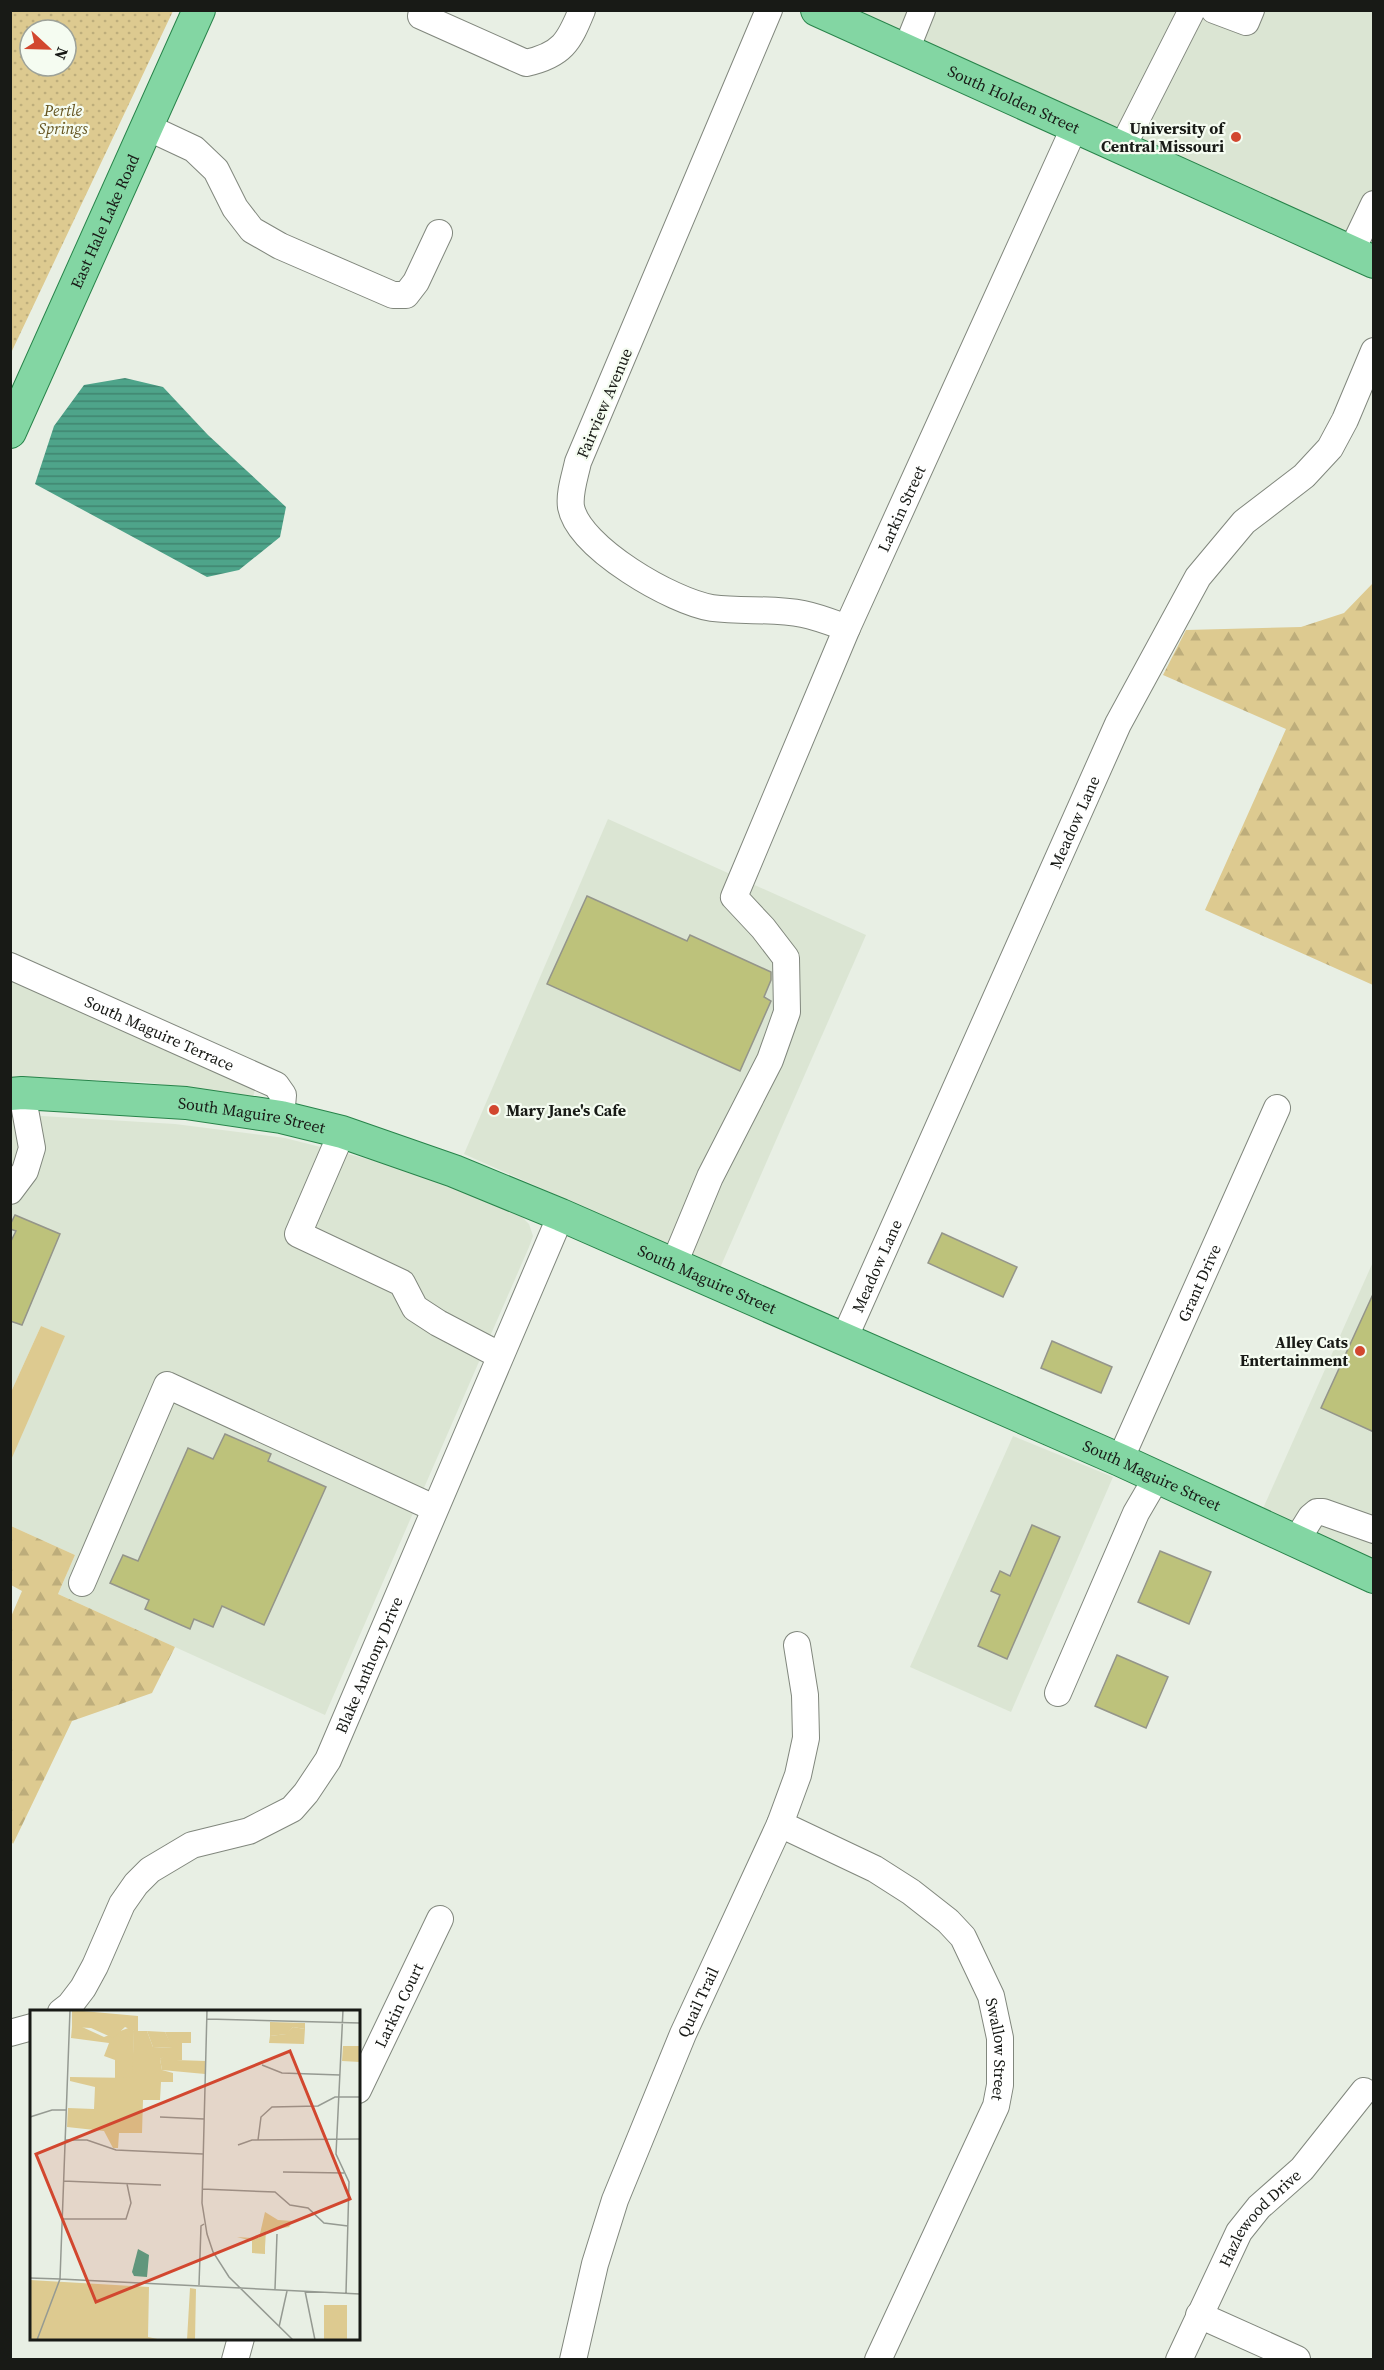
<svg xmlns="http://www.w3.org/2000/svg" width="1384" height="2370" font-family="'Source Serif 4',serif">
	<defs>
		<pattern id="forest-firs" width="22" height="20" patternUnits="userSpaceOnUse" patternTransform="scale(1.5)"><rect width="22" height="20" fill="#ddca90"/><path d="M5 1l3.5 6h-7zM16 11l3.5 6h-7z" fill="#bdad7b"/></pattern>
		<pattern id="park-dots" width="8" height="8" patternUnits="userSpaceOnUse" patternTransform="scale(1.5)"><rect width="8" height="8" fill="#ddca90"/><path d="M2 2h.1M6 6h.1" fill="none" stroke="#bdad7b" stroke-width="1.8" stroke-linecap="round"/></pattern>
		<pattern id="water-rules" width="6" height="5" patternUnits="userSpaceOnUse" patternTransform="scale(1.5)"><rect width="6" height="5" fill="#4ea48a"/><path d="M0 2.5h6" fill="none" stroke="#408570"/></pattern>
	</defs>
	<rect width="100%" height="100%" fill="#e8efe4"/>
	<!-- built -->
	<g fill="#dbe5d3">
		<polygon points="817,11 1373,11 1373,262"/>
		<polygon points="608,819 866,935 720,1268 464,1154"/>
		<polygon points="11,976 256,1086 253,1097 145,1082 72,1079 11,1083"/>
		<polygon points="42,1116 175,1124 285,1138 399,1167 447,1185 521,1216 529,1224 533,1236 529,1247 325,1715 58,1594 75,1555 11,1526 10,1460 64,1336 41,1326 11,1392 11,1119"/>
		<polygon points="1373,1262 1373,1563 1261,1513"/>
		<polygon points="1013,1436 1113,1477 1011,1712 910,1667"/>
	</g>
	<!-- grass -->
	<polygon fill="#ddca90" points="41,1326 65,1336 11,1460 11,1392"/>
	<!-- forest -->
	<g fill="url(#forest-firs)">
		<polygon points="1373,583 1373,985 1205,910 1286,729 1163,675 1186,630 1301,627 1344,613"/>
		<polygon points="11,1526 75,1555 58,1594 175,1647 152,1693 72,1721 13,1844 10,1839 10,1619 22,1591 11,1585"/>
	</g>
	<!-- park -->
	<path fill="url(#park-dots)" fill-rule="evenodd" d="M11,10L173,11L11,353L10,11ZM30,30H66V66H30Z"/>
	<!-- water -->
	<polygon fill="url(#water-rules)" points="125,378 163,387 208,435 286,507 280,537 239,570 207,577 35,484 54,426 84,385"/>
	<!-- building -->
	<g fill="#bdc27b" stroke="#94958a" stroke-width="1.5">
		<polygon points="587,896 687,941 690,935 771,972 771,980 764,997 771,1001 740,1071 547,984"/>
		<polygon points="15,1215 60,1234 22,1325 10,1321 10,1243 16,1231 10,1229 10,1225"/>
		<polygon points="942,1233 1017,1267 1003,1297 928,1263"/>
		<polygon points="1374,1292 1374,1432 1321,1408"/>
		<polygon points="1052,1341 1112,1367 1101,1393 1041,1368"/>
		<polygon points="225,1434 271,1454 268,1461 326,1487 264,1625 222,1606 213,1627 194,1619 190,1629 145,1609 149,1600 110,1583 123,1555 138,1561 188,1448 213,1459"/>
		<polygon points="1032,1525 1060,1537 1007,1659 978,1646 1000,1595 991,1591 1000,1571 1010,1576"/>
		<polygon points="1160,1551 1211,1572 1189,1624 1138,1602"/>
		<polygon points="1117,1655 1168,1677 1146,1728 1095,1706"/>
	</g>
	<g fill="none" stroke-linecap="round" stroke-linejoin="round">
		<!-- minor casing -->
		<g stroke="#81877d" stroke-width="28">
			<g id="minor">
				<path d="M769,10L578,462C575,476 569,493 571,507C579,548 673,602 712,608C742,612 774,608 803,614C818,617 833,623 847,628"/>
				<polyline points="1214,10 1246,22 1251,10"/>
				<path d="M421,16L526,63C562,55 569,42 582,10"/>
				<polyline points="906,50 922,10"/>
				<polyline points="147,127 194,149 216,170 235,208 252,230 280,246 393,295 406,295 416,282 439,233"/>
				<polyline points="1122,148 1192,10"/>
				<polyline points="1351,252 1374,204"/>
				<path id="s1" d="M10,966L276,1085L283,1095L281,1117"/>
				<polyline points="342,1132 298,1234 402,1283 415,1308 438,1323 499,1355"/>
				<polyline points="10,1191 25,1171 32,1148 22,1093"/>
				<path id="s2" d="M673,1266L710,1177L770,1060L787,1012L786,958L763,928L734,897L847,628L1075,126"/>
				<path id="s3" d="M844,1339L1118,724L1198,577L1244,522L1304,476L1330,448L1345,420L1374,351"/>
				<path id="s4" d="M1120,1460L1277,1108"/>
				<polyline points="1296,1541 1311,1517 1317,1512 1323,1512 1374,1530"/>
				<polyline points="82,1583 167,1385 434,1508"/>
				<polyline points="1058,1693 1136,1513 1157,1477"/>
				<path id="s5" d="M780,1824L875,1869L911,1892L948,1921L963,1937L991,1996L1000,2038V2085L996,2106L878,2360"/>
				<path id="s6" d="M61,2012L70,2005L83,1988L95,1966L122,1904L136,1884L150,1870L192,1845L249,1831L292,1809L306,1793L328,1760L561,1215"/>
				<polyline points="10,2033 32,2027"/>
				<path id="s7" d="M358,2090L440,1919"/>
				<polyline points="1199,2315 1297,2359"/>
				<polyline points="235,2360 241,2338"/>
				<path id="s8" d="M573,2360L595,2264L615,2200L683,2034L780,1824L798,1775L806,1738L805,1695L797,1645"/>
				<path id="s9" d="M1179,2360L1239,2232L1259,2207L1302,2169L1364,2091"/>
			</g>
		</g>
		<!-- major casing -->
		<g stroke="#28834a" stroke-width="34">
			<g id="major">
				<path id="s10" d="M817,10L1374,262"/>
				<path id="s11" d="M10,432L199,10"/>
				<path id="s12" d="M10,1094L22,1093L186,1103L281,1117L342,1132L454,1171L561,1215L1120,1460L1374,1577"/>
			</g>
		</g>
		<!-- minor -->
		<use href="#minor" stroke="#fff" stroke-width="26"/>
		<!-- major -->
		<use href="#major" stroke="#83d6a3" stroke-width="32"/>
	</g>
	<!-- markers -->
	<g fill="#d2472f" stroke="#f5fcf1" stroke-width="2">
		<circle cx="1236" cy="137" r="6"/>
		<circle cx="494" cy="1110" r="6"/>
		<circle cx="1360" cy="1351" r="6"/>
	</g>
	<g text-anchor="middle" stroke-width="4.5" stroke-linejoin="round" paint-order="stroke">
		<!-- street labels -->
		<g font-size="16" fill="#181a16" stroke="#f5fcf1">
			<text dy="6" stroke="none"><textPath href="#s10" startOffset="216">South Holden Street</textPath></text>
			<text dy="6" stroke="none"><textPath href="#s11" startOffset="231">East Hale Lake Road</textPath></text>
			<text transform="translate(604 403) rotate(-67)" y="6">Fairview Avenue</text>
			<text dy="6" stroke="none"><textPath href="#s2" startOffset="836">Larkin Street</textPath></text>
			<text dy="6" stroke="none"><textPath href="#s3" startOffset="566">Meadow Lane</textPath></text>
			<text dy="6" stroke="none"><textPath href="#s1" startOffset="164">South Maguire Terrace</textPath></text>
			<text dy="6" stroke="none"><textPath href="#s12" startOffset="243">South Maguire Street</textPath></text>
			<text dy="6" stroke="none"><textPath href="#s3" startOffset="80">Meadow Lane</textPath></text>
			<text dy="6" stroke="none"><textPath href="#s12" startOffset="729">South Maguire Street</textPath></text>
			<text dy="6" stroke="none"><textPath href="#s4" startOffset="194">Grant Drive</textPath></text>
			<text dy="6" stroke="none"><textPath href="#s12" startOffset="1215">South Maguire Street</textPath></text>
			<text dy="6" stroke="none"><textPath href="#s6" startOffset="490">Blake Anthony Drive</textPath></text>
			<text dy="6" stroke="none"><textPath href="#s8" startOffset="380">Quail Trail</textPath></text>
			<text dy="6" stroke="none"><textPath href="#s7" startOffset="94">Larkin Court</textPath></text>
			<text dy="6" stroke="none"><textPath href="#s5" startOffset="336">Swallow Street</textPath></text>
			<text dy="6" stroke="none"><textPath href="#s9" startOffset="165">Hazlewood Drive</textPath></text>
		</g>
		<!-- park labels -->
		<g font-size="16" font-style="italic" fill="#665622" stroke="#f5fcf1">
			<text x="63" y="116">Pertle<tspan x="63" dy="18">Springs</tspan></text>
		</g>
		<!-- poi labels -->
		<g font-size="16" font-weight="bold" fill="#181a16" stroke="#f5fcf1" text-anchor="end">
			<text x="1224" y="134">University of<tspan x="1224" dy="18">Central Missouri</tspan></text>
			<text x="506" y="1116" text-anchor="start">Mary Jane's Cafe</text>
			<text x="1348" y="1348">Alley Cats<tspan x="1348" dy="18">Entertainment</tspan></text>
		</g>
	</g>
	<!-- overview -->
	<g transform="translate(30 2010)">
		<rect width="330" height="330" fill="#e8efe4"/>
		<path d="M240,12L275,13V19L263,17L257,24L240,26ZM50,16L74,27L101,17L104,21L103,68H85V50L74,46L79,33L41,28L42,17ZM117,21L135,22L143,38L123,37ZM141,41H146V50L176,51L175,64L132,60L130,49ZM207,227L222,228L235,237V244L222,243V231ZM294,295H317V330H294Z" fill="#ddca90"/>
		<path d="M42,0L108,6V21H117L123,37L142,38L135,22H161V33H152V50H146V41L130,49L132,60L143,63V72H131L130,90H113L112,123H89L88,138H83L74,121L37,117L38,98L64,99L65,77L40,71V67L102,68L104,21L95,17L83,28L61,18L42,17ZM263,17L275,19L274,34L239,33L240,26L256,24ZM313,36H330V52L312,51ZM235,202L248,210L263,211L259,217L236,221L235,237H232L222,228H229Z" fill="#ddca90"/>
		<path d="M0,270L119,277L118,327L132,330H0ZM160,278L166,279L165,330H157Z" fill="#ddca90"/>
		<path d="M108,239L119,245L117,267L104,266L102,262Z" fill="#4ea48a"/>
		<path fill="none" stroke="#959a92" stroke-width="1.5" d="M40,0L30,269L330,284M177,0L172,193L177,224L183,242L199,267L263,330M313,0L306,144L319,172L316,283M177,9L330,13M232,55L252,63L310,65M0,107L22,100H36M130,107L174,109M35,130H57L86,140L173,144M228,130L231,107L242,97L288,96L305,87H330M208,135L222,130L330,129M253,162L314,163M33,171L131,175M172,179L245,182L260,195L278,198L294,213L318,216M33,209H96L101,193L97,174M0,268L30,269L7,330M169,275L171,216L174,214M245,279L247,224M275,281L285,330M249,317L257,281"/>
		<path fill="#d2472f" fill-opacity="0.15" stroke="#d2472f" stroke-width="3" d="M260,41L320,189L66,292L6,144Z"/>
		<rect width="330" height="330" fill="none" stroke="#181a16" stroke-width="3"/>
	</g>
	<!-- border -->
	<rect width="1384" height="2370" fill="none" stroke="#181a16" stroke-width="24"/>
	<!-- north arrow -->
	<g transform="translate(48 48) rotate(112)"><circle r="28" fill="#f5fcf1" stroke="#9da299" stroke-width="1.5"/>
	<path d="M0-4.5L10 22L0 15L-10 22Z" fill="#d2472f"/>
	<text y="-9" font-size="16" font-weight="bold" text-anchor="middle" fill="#181a16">N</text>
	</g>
</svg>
